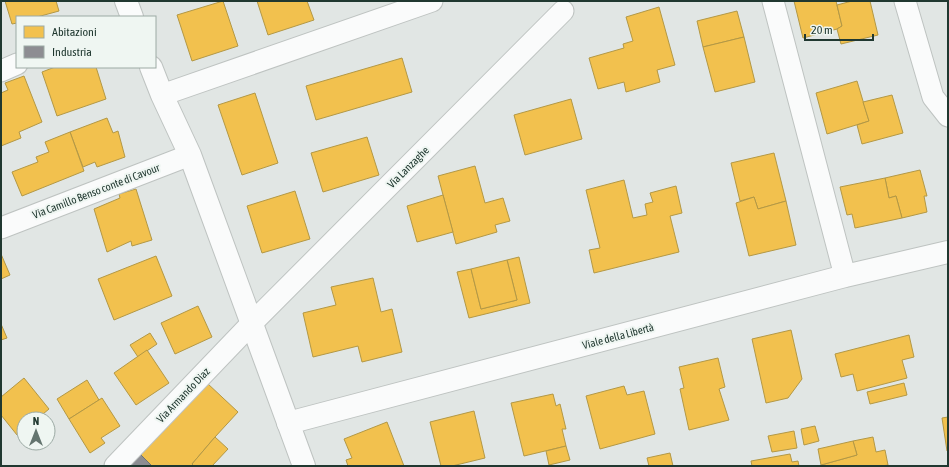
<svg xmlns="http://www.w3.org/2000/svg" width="949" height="467" font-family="'Asap Condensed',sans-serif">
	<rect width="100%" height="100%" fill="#e1e6e4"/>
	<!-- homes -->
	<g fill="#f2c14e" stroke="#b39845">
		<polygon points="5,1 56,1 59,11 37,17 17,17 17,23 12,24"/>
		<polygon points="223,1 238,46 192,61 177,15"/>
		<polygon points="257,1 307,1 314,20 268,35"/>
		<polygon points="794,1 836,1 842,26 837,29 803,38"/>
		<polygon points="852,1 870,1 878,35 841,44 837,29 842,26 837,5"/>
		<polygon points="659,7 675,65 657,70 660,82 626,92 624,82 598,89 589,58 624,48 623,44 633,41 626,17"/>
		<polygon points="737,11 744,37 703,47 697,21"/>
		<polygon points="744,37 755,82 715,92 703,47"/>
		<polygon points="402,58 412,92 316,120 306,86"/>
		<polygon points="55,67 96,67 106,99 57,116 42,72"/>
		<polygon points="24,76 42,122 19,132 21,138 1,146 1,93 8,90 5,83"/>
		<polygon points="857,81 869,121 827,134 816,93"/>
		<polygon points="255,93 278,163 242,175 218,105"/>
		<polygon points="892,95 903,133 862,144 857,125 869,121 863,102"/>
		<polygon points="571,99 582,139 525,155 514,115"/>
		<polygon points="107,118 113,133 118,131 125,157 97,167 95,162 83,167 70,132"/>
		<polygon points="70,132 84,171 22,196 12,172 38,162 36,157 49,152 45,142"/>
		<polygon points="367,137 379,175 323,192 311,153"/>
		<polygon points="774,153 786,201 758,209 754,197 740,201 731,163"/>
		<polygon points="475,166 485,203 503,198 510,221 495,225 497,232 456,244 438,176"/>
		<polygon points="920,170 927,196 924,196 927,212 902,218 896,196 889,198 885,178"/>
		<polygon points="885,178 889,198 896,196 902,218 855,228 852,214 847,215 840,187"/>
		<polygon points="624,180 633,218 647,215 645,204 653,202 650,193 676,186 682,213 670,216 679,252 594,273 589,250 600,248 586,190"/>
		<polygon points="136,189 152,240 132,246 131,241 107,252 94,209 120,198 119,194"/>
		<polygon points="295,191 310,239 262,253 247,206"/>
		<polygon points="443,195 453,232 417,242 407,206"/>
		<polygon points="754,197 758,209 786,201 796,245 749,256 736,203"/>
		<polygon points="1,254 10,275 1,279"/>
		<polygon points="156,256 172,296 114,320 98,279"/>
		<polygon points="519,257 530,303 469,318 457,272 471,269 481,309 517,300 507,260"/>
		<polygon points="507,260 517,300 481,309 471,269"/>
		<polygon points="373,278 381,312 392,309 402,352 362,362 358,346 313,357 303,313 336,305 331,287"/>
		<polygon points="198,306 212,337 175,354 161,323"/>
		<polygon points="1,324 7,338 1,340"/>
		<polygon points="791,330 802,379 788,398 766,403 752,339"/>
		<polygon points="150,333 157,344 138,357 130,345"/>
		<polygon points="909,335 914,357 902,360 907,378 857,391 853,374 841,377 835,354"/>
		<polygon points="147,350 169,383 136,405 114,373"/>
		<polygon points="718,358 725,387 719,389 729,420 689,430 680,389 684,388 679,367"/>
		<polygon points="24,378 49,409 37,419 24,419 24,430 17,435 1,415 1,397"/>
		<polygon points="87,380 99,400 69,419 57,399"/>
		<polygon points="207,383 238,412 215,437 192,464 194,466 152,466 140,454"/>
		<polygon points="904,383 907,395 870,404 867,392"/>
		<polygon points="624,386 627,395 644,391 655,434 600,449 586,396"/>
		<polygon points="553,394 556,406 560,404 566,429 562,429 566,446 524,456 511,403"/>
		<polygon points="102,398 120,426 101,438 105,443 90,453 69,419"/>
		<polygon points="474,411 485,458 452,466 441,466 430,422"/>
		<polygon points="948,417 948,451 947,451 942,418"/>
		<polygon points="387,422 404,466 348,466 346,460 352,458 344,439"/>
		<polygon points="815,426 819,441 804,445 801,429"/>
		<polygon points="794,431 797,448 772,452 768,436"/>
		<polygon points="215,437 228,449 212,466 194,466 192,464"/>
		<polygon points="873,437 876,452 885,450 888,465 882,466 822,466 821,465 857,455 853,441"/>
		<polygon points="853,441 857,455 821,465 818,449"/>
		<polygon points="566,446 570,460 549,465 546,451"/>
		<polygon points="670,453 673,466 649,466 647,458"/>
		<polygon points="790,454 792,462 798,461 799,466 752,466 751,461"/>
	</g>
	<!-- industry -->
	<polygon fill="#8d8d92" stroke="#6c7475" points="140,454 152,466 129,466"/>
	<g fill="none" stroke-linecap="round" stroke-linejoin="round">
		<!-- minor casing -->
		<g stroke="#bec3c1" stroke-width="23">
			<g id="minor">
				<polyline points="773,1 845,276"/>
				<polyline points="905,1 933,97 948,116"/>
				<polyline points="1,71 17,64"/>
				<polyline points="162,95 432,1"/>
				<polyline points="1,228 190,155"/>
				<polyline points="115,466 252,323 563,11"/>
			</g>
		</g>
		<!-- tertiary casing -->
		<g stroke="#bec3c1" stroke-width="24">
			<g id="tertiary">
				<polyline points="126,1 132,17"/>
				<polyline points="151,67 162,95 190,155 304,466"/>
				<polyline points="288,423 845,276 948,252"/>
			</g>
		</g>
		<!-- minor -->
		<use href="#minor" stroke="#fafbfb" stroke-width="21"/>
		<!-- tertiary -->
		<use href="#tertiary" stroke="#fafbfb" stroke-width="22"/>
	</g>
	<g text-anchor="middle" stroke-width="4" stroke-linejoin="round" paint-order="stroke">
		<!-- street labels -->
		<g font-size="11" fill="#203830" stroke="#eff6f2">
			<text transform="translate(408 167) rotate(-45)" y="4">Via Lanzaghe</text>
			<text transform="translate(96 191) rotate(-21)" y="4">Via Camillo Benso conte di Cavour</text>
			<text transform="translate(618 336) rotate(-15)" y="4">Viale della Libertà</text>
			<text transform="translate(183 395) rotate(-46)" y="4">Via Armando Diaz</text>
		</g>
	</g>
	<!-- border -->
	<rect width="949" height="467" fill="none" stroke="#203830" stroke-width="4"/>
	<!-- legend -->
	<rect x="16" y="16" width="140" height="52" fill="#eff6f2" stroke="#9caaa4"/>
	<rect x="24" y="26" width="20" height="12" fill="#f2c14e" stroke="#9caaa4"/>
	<text x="52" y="36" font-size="12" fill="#203830">Abitazioni</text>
	<rect x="24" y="46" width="20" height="12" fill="#8d8d92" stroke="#9caaa4"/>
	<text x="52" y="56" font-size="12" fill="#203830">Industria</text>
	<!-- north arrow -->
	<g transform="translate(36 431)"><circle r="19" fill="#eff6f2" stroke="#9caaa4"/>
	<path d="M0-3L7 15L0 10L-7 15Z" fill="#64756f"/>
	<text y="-6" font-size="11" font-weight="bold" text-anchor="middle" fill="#203830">N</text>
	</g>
	<!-- scale -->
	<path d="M805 34v6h68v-6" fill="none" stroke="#203830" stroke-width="2"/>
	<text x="811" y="34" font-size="12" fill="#203830" stroke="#eff6f2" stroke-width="3" paint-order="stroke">20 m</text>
</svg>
